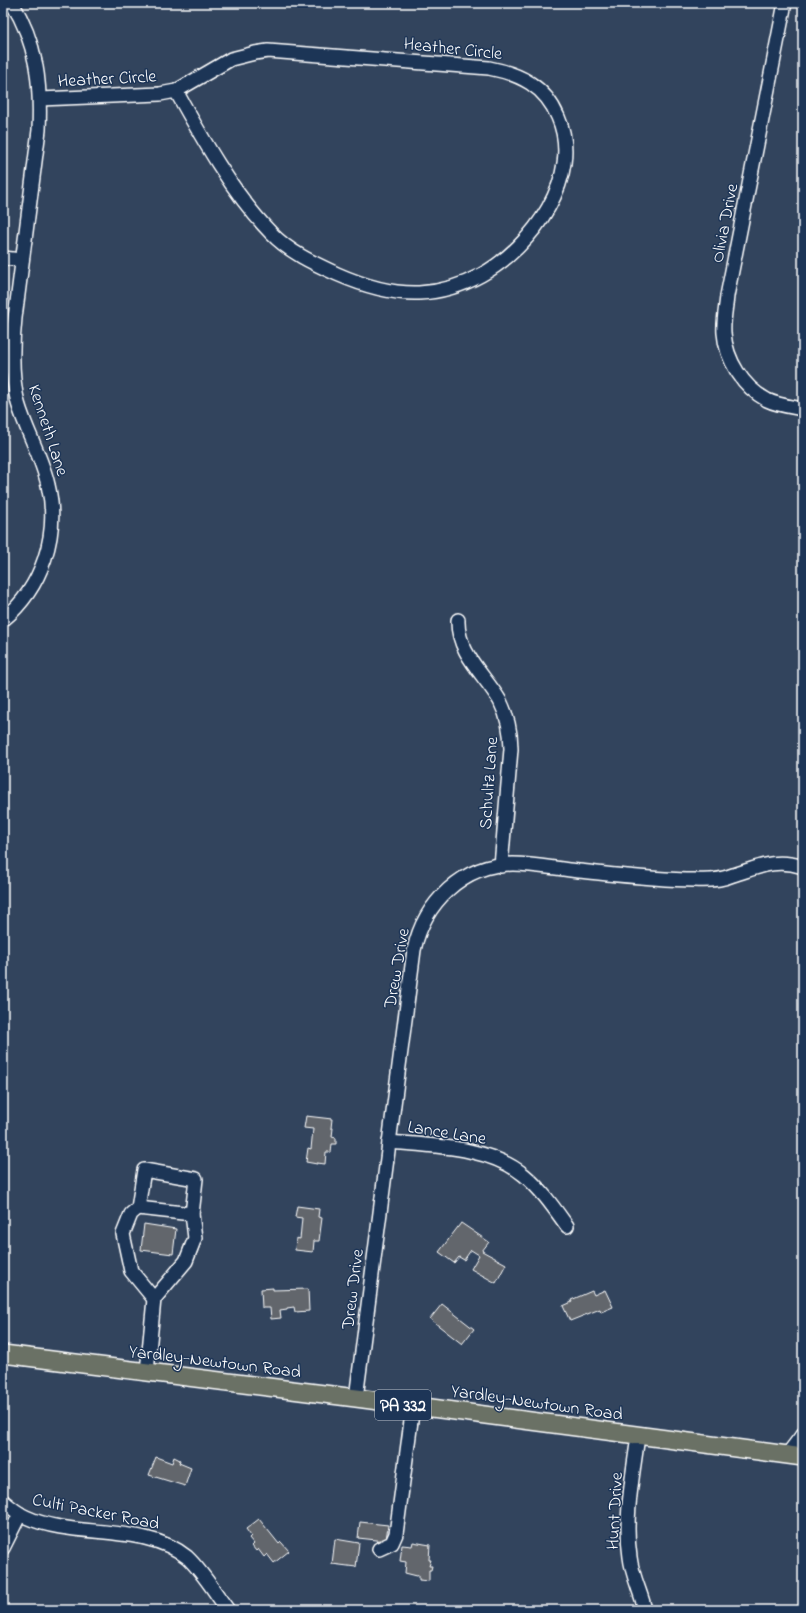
<svg xmlns="http://www.w3.org/2000/svg" width="806" height="1613" font-family="'Indie Flower',sans-serif">
	<rect width="100%" height="100%" fill="#32445d"/>
	<filter id="ink" filterUnits="userSpaceOnUse"><feTurbulence type="fractalNoise" baseFrequency=".025" numOctaves="2"/><feDisplacementMap in="SourceGraphic" scale="8" xChannelSelector="R" yChannelSelector="G"/><feConvolveMatrix kernelMatrix="1 2 1 2 8 2 1 2 1" color-interpolation-filters="sRGB"/></filter>
	<g filter="url(#ink)">
		<!-- building -->
		<g fill="#62666c" stroke="#fff">
			<polygon points="306,1116 332,1119 331,1128 333,1128 332,1137 336,1138 336,1144 332,1144 331,1152 326,1152 325,1164 317,1163 317,1164 306,1162 308,1148 311,1149 313,1129 304,1128"/>
			<polygon points="297,1206 319,1209 318,1217 322,1218 319,1241 314,1241 313,1252 295,1250 296,1238 300,1239 302,1218 295,1217"/>
			<polygon points="461,1223 489,1242 482,1251 506,1264 496,1283 471,1269 479,1255 471,1250 464,1260 459,1257 454,1263 439,1252"/>
			<polygon points="144,1224 176,1229 173,1254 141,1250"/>
			<polygon points="273,1288 273,1290 308,1289 309,1311 295,1312 294,1307 287,1308 287,1309 280,1310 281,1318 271,1319 270,1308 262,1308 261,1289"/>
			<polygon points="605,1290 613,1307 601,1312 600,1309 570,1321 563,1306 572,1302 571,1300 592,1291 594,1295"/>
			<polygon points="442,1304 474,1329 462,1344 430,1319"/>
			<polygon points="156,1457 172,1463 174,1457 180,1460 179,1463 191,1468 185,1486 149,1475"/>
			<polygon points="259,1519 279,1544 281,1542 289,1551 274,1563 267,1554 264,1557 258,1549 256,1551 252,1546 254,1544 249,1538 251,1536 246,1529"/>
			<polygon points="360,1522 388,1525 386,1541 358,1538"/>
			<polygon points="335,1539 359,1543 356,1567 332,1564"/>
			<polygon points="413,1542 430,1545 429,1560 431,1560 429,1566 432,1566 431,1570 429,1570 429,1581 419,1580 419,1575 417,1576 405,1573 406,1562 400,1561 402,1545 412,1546"/>
		</g>
		<g fill="none" stroke-linecap="round" stroke-linejoin="round">
			<!-- minor casing -->
			<g stroke="#fff" stroke-width="16">
				<g id="minor">
					<path d="M785,3L727,296C726,308 723,321 724,333C726,360 743,387 767,400C777,405 792,407 803,409"/>
					<path d="M40,99L160,94L176,91L231,59L255,53L268,51L489,68C520,74 545,86 558,117C584,176 532,247 481,275C463,285 440,292 419,293C392,294 362,285 337,274C313,263 289,252 271,233C233,194 202,138 176,91"/>
					<polyline points="3,258 22,260"/>
					<path d="M3,620C42,588 60,534 48,485C42,457 26,431 18,403C11,375 12,346 15,318L39,130C41,84 37,43 12,3"/>
					<path d="M458,620C457,653 485,675 500,701C508,717 511,732 511,749L501,866"/>
					<path d="M389,1142C432,1146 489,1146 524,1175C541,1189 554,1208 567,1226"/>
					<polygon points="144,1170 196,1179 192,1214 195,1238 186,1261 154,1299 131,1271 123,1234 131,1214 138,1208"/>
					<polyline points="138,1208 192,1214"/>
					<polyline points="147,1372 154,1299"/>
					<path d="M356,1398L414,950C424,903 463,864 513,864C535,864 557,869 579,871C617,875 656,880 694,880C707,881 721,880 733,875C759,867 775,858 803,867"/>
					<path d="M638,1436C633,1475 624,1517 630,1557C632,1576 641,1592 645,1610"/>
					<polyline points="787,1455 803,1434"/>
					<path d="M3,1501C10,1507 17,1513 26,1517C73,1539 146,1523 187,1557C203,1572 215,1593 228,1610"/>
					<polyline points="3,1548 20,1514"/>
					<polyline points="379,1549 392,1543 396,1534 413,1406"/>
				</g>
			</g>
			<!-- major casing -->
			<g stroke="#fff" stroke-width="20">
				<polyline id="major" points="3,1354 356,1398 803,1457"/>
			</g>
			<!-- minor -->
			<use href="#minor" stroke="#1d3557" stroke-width="13"/>
			<!-- major -->
			<use href="#major" stroke="#6a7165" stroke-width="17"/>
		</g>
	</g>
	<g text-anchor="middle" stroke-width="3" stroke-linejoin="round" paint-order="stroke">
		<!-- shield labels -->
		<rect fill="#1d3557" stroke="#bbc2cd" stroke-width="1" x="375" y="1390" width="56" height="30" rx="3"/>
		<g font-size="17" font-weight="bold" fill="#fff">
			<text x="403" y="1411">PA 332</text>
		</g>
		<!-- street labels -->
		<g font-size="18" fill="#fff" stroke="#1d3557">
			<text transform="translate(453 48) rotate(6)" y="6">Heather Circle</text>
			<text transform="translate(107 78) rotate(-3)" y="6">Heather Circle</text>
			<text transform="translate(724 223) rotate(-79)" y="6">Olivia Drive</text>
			<text transform="translate(49 430) rotate(72)" y="6">Kenneth Lane</text>
			<text transform="translate(488 783) rotate(-86)" y="6">Schultz Lane</text>
			<text transform="translate(396 968) rotate(-80)" y="6">Drew Drive</text>
			<text transform="translate(447 1132) rotate(9)" y="6">Lance Lane</text>
			<text transform="translate(352 1289) rotate(-83)" y="6">Drew Drive</text>
			<text transform="translate(215 1361) rotate(7)" y="6">Yardley-Newtown Road</text>
			<text transform="translate(537 1402) rotate(8)" y="6">Yardley-Newtown Road</text>
			<text transform="translate(96 1511) rotate(11)" y="6">Culti Packer Road</text>
			<text transform="translate(614 1511) rotate(-87)" y="6">Hunt Drive</text>
		</g>
	</g>
	<!-- margin -->
	<rect width="806" height="1613" fill="none" stroke="#1d3557" stroke-width="16"/>
	<rect x="8" y="8" width="790" height="1597" fill="none" stroke="#fff" stroke-width="1.5" filter="url(#ink)"/>
</svg>
